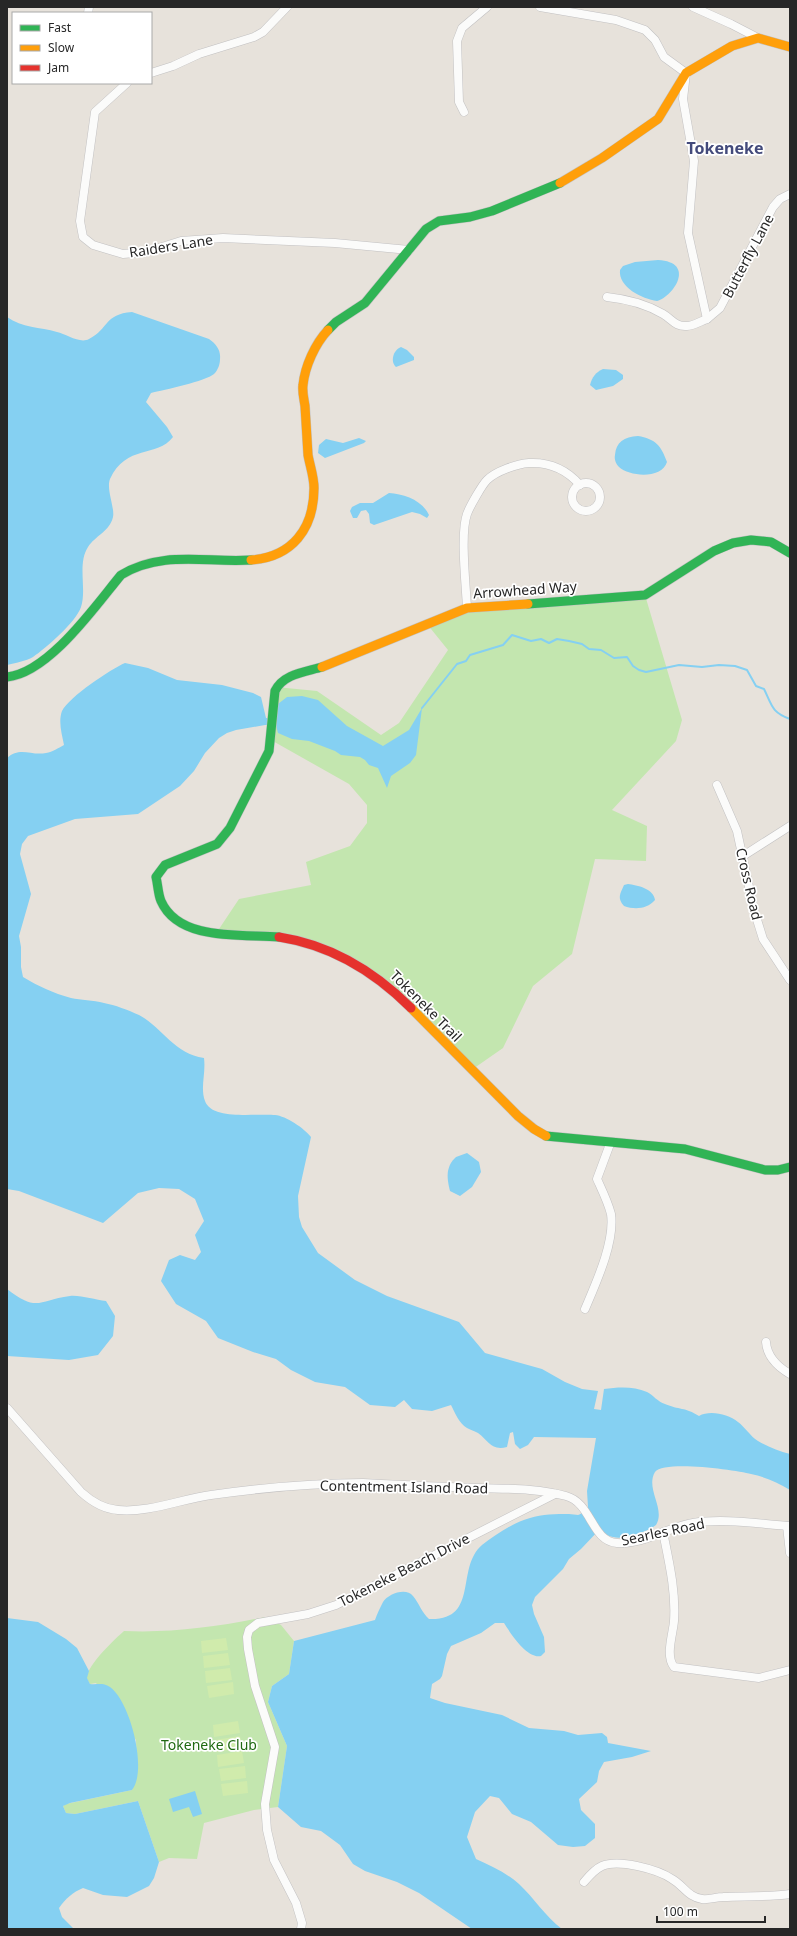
<svg xmlns="http://www.w3.org/2000/svg" width="797" height="1936" font-family="'Noto Sans',sans-serif">
	<rect width="100%" height="100%" fill="#e7e2db"/>
	<!-- green -->
	<g fill="#c3e6af">
		<polygon points="645,595 682,720 676,741 612,810 647,826 646,861 595,859 572,954 533,986 503,1048 470,1071 372,974 299,940 215,935 239,899 311,885 306,862 350,846 367,823 367,805 349,784 271,740 276,687 317,691 381,735 399,723 448,650 427,624 467,608"/>
		<path d="M265,1617L281,1625L294,1641L289,1674L272,1686L268,1702L287,1746L278,1807L254,1810L204,1823L197,1859L169,1858L159,1862L138,1801L75,1814L66,1813L63,1806L66,1804L132,1790L137,1773L136,1740L96,1683L90,1684C89,1682 88,1681 87,1679C85,1667 115,1639 124,1631C172,1633 218,1627 265,1617Z"/>
	</g>
	<!-- pitch -->
	<g fill="#d0ebac">
		<polygon points="226,1638 228,1650 202,1653 201,1641"/>
		<polygon points="228,1653 230,1665 204,1668 203,1656"/>
		<polygon points="230,1668 232,1680 206,1683 205,1671"/>
		<polygon points="233,1682 234,1694 209,1698 207,1686"/>
		<polygon points="238,1721 240,1733 214,1737 213,1725"/>
		<polygon points="240,1736 242,1748 216,1752 215,1740"/>
		<polygon points="242,1751 244,1763 218,1767 217,1755"/>
		<polygon points="245,1766 246,1778 221,1781 219,1769"/>
		<polygon points="247,1781 248,1793 223,1796 221,1784"/>
	</g>
	<!-- water -->
	<g fill="#85d0f2">
		<path d="M658,260C696,262 674,296 657,301C642,299 618,287 620,270L623,266L635,262Z"/>
		<path d="M132,312L209,339C216,344 221,350 220,359C220,364 218,370 214,374C206,381 164,390 151,393L146,402L167,427L173,437C157,458 126,444 110,479C106,489 115,508 113,517C110,531 95,536 88,547C77,564 87,589 81,607C76,622 46,648 33,657C26,661 15,663 7,665V317C22,328 40,327 57,332C66,334 80,344 89,339C109,329 104,314 132,312Z"/>
		<path d="M401,347L407,350L414,357V360L396,367C390,362 393,350 401,347Z"/>
		<path d="M603,369L616,370L623,375V379L613,386L596,390L590,385C592,377 596,372 603,369Z"/>
		<path d="M638,436C655,439 661,445 667,462C662,479 630,477 619,467C616,464 614,459 615,455C616,442 624,437 638,436Z"/>
		<polygon points="359,438 366,441 364,443 325,458 318,453 319,445 326,439 343,443"/>
		<path d="M389,493C404,494 422,500 429,515L427,518L420,514L412,512L374,525L370,523L369,514L366,510L361,511L357,518H353L350,511L352,507L360,503H373Z"/>
		<path d="M125,663L148,668L177,680L222,685L253,693L261,697L266,718L276,719L278,704L287,697L302,696L318,700L347,726L383,746L409,730L422,708L416,755L410,763L391,776L387,788L378,768L369,765L365,760L360,757L341,755L335,751L309,741L292,739L278,733L276,725H265L236,730L227,733L219,738L205,753L194,771L180,786L138,814L75,819L28,836L22,844L20,854L31,894L19,936L21,947V967L23,977C38,986 53,993 71,998C81,1000 93,1000 104,1003C115,1005 128,1010 139,1015C162,1027 174,1054 204,1058C206,1074 200,1087 205,1101C212,1121 258,1113 275,1115C286,1116 304,1128 311,1137L298,1196L299,1217L302,1227L318,1253L355,1280L387,1296L459,1322L485,1353L542,1369L565,1382L582,1389L598,1391L594,1409L601,1410L604,1389C618,1387 634,1386 647,1392C653,1395 658,1402 665,1404C679,1410 685,1407 699,1416C710,1410 728,1414 738,1422C745,1427 750,1436 758,1441C768,1447 779,1451 790,1454V1490C777,1482 765,1477 751,1474C736,1470 664,1460 655,1472C645,1489 666,1509 656,1525C647,1532 624,1540 613,1537C607,1536 604,1533 600,1529L581,1549L569,1559L563,1569L535,1597L532,1605L534,1614L544,1637L545,1652L541,1656C527,1659 511,1634 504,1623H495L481,1633L451,1646L447,1654L442,1676L440,1679L432,1684L430,1698L445,1703L502,1715L529,1728L564,1731L578,1735L602,1733L607,1737L608,1743L651,1751L632,1757L604,1762L599,1771L597,1782L579,1799L581,1810L595,1824V1838L585,1846L573,1847L558,1845L531,1822L512,1814L499,1798L490,1796L475,1812L467,1837L476,1859C491,1866 507,1873 519,1884C534,1898 545,1916 562,1929H472L419,1893L397,1882L365,1871L353,1864L340,1845L321,1831L301,1827L278,1807L287,1746L268,1702L272,1686L289,1674L294,1641L375,1620C377,1614 380,1608 383,1602C388,1594 406,1587 413,1596C419,1603 422,1613 429,1619C480,1621 455,1568 482,1545C495,1535 514,1522 530,1518C542,1514 556,1514 569,1514C572,1514 576,1515 578,1515C582,1514 585,1510 588,1507L587,1491L596,1438L534,1437L528,1445L520,1449L515,1444L513,1432L510,1433L507,1447C491,1451 489,1441 478,1433C475,1431 470,1430 467,1428C459,1423 455,1413 451,1405L432,1411L412,1409L404,1400L395,1407L370,1405L345,1387L315,1382L291,1370L276,1359L253,1352L218,1338L206,1321L176,1304L161,1281L169,1260L180,1255L195,1260L201,1252L195,1235L204,1221L195,1199L179,1189L159,1188L138,1193L103,1223L19,1191L7,1189V758C20,746 31,756 46,753C53,752 58,748 64,745C62,734 58,722 62,711C69,697 111,669 125,663Z"/>
		<path d="M628,884C637,885 654,889 655,900C647,909 635,910 624,906C617,898 620,894 624,885Z"/>
		<path d="M467,1153L479,1162L481,1172L472,1187L460,1196L450,1191C447,1179 445,1167 456,1157Z"/>
		<path d="M7,1289C38,1313 38,1300 70,1296C81,1295 95,1300 106,1301L115,1316L113,1336L98,1355L69,1360L7,1356Z"/>
		<path d="M7,1618L38,1622L66,1639L77,1648L89,1671L87,1678L90,1684C98,1685 102,1682 110,1687C130,1701 148,1770 132,1790L70,1803L63,1806L66,1813L75,1814L138,1801L159,1862L154,1878L149,1886L127,1897L103,1895L83,1888C73,1892 65,1899 59,1908L62,1917L74,1929H7Z"/>
		<polygon points="195,1791 202,1814 193,1817 189,1807 173,1812 169,1799"/>
	</g>
	<g fill="none" stroke-linecap="round" stroke-linejoin="round">
		<!-- stream -->
		<path stroke="#85d0f2" stroke-width="2" d="M422,708L457,664L466,661L470,655L503,645L512,635L531,641L541,639L549,643L557,639L569,641L582,644L589,649L601,650L614,658L627,657L633,666L639,670L646,672L679,665L702,667L719,665L735,666L747,670L756,686L764,689C772,705 771,712 790,719"/>
		<!-- street casing -->
		<g stroke="#c2c1c2" stroke-width="9">
			<g id="street">
				<path d="M540,7L616,20L645,30L655,40L664,57L686,73L683,99L694,161L688,233L707,319C701,321 693,326 687,326C675,327 672,319 663,314C646,304 626,299 607,297"/>
				<polyline points="693,7 731,24 758,38"/>
				<polyline points="88,13 89,7"/>
				<polyline points="151,73 173,66 199,54 254,37 263,32 287,7"/>
				<polyline points="127,83 95,112 80,221 83,237 93,245 123,254 146,252 181,241 223,238 335,243 409,250"/>
				<polyline points="464,112 459,102 457,41 462,28 487,7"/>
				<polyline points="707,319 720,308 773,207 780,199 790,194"/>
				<circle cx="586" cy="497" r="14"/>
				<path d="M467,608C466,586 460,533 467,514C470,506 482,485 487,480C496,471 517,464 529,463C549,462 567,470 580,485"/>
				<polyline points="717,785 737,831 754,910 763,939 790,980"/>
				<polyline points="743,856 790,826"/>
				<path d="M585,1309C596,1283 615,1242 611,1214C608,1202 602,1190 597,1179L610,1144"/>
				<path d="M766,1342C767,1356 778,1367 790,1374"/>
				<path d="M7,1408L81,1492C92,1502 103,1509 118,1510C149,1513 181,1499 211,1495C261,1488 312,1483 363,1483C401,1485 440,1487 478,1488C507,1489 537,1488 566,1496C592,1503 591,1541 617,1543C643,1545 668,1527 693,1523C724,1518 759,1524 790,1526"/>
				<polyline points="787,1526 790,1553"/>
				<path d="M663,1532C669,1562 676,1591 674,1621C673,1634 665,1656 674,1667L759,1678L790,1670"/>
				<path d="M584,1882C589,1876 595,1869 602,1866C619,1859 657,1869 672,1879C684,1886 688,1897 702,1899C709,1900 716,1897 723,1897C745,1896 768,1897 790,1894"/>
				<polyline points="301,1929 302,1923 296,1903 274,1860 267,1830 265,1804 275,1747 255,1686 248,1649 247,1637 249,1630 258,1623 308,1614 336,1605 555,1494"/>
			</g>
		</g>
		<!-- fast casing -->
		<g stroke="#c2c1c2" stroke-width="10">
			<g id="fast">
				<polyline points="328,330 336,322 365,303 426,229 439,221 470,217 492,211 560,183"/>
				<polyline points="528,604 645,595 714,551 733,543 751,540 771,542 790,553"/>
				<path d="M7,677C49,673 96,605 121,575C162,550 206,563 251,560"/>
				<path d="M279,937C243,934 179,942 161,901C158,894 158,885 156,877L165,865L217,844L230,828L269,751L275,691C283,674 305,672 322,667"/>
				<polyline points="546,1136 685,1149 765,1170 778,1170 790,1167"/>
			</g>
		</g>
		<!-- slow casing -->
		<g stroke="#c2c1c2" stroke-width="10">
			<g id="slow">
				<polyline points="560,183 602,158 658,119 686,73 732,46 758,38 790,47"/>
				<path d="M251,560C292,557 314,529 314,488C314,477 310,466 308,455C307,439 306,423 305,406C304,399 302,392 303,385C305,366 315,344 328,330"/>
				<polyline points="322,667 467,608 528,604"/>
				<polyline points="411,1008 518,1116 534,1129 546,1136"/>
			</g>
		</g>
		<!-- jam casing -->
		<g stroke="#c2c1c2" stroke-width="10">
			<path id="jam" d="M279,937C331,945 374,971 411,1008"/>
		</g>
		<!-- street -->
		<use href="#street" stroke="#fbfbfa" stroke-width="8"/>
		<!-- fast -->
		<use href="#fast" stroke="#30b455" stroke-width="9"/>
		<!-- slow -->
		<use href="#slow" stroke="#ff9f0a" stroke-width="9"/>
		<!-- jam -->
		<use href="#jam" stroke="#e5322d" stroke-width="9"/>
	</g>
	<g text-anchor="middle" stroke-width="3.5" stroke-linejoin="round" paint-order="stroke">
		<!-- street labels -->
		<g font-size="14" fill="#272727" stroke="#fff">
			<text transform="translate(171 246) rotate(-9)" y="5">Raiders Lane</text>
			<text transform="translate(748 256) rotate(-62)" y="5">Butterfly Lane</text>
			<text transform="translate(525 590) rotate(-4)" y="5">Arrowhead Way</text>
			<text transform="translate(749 884) rotate(77)" y="5">Cross Road</text>
			<text transform="translate(426 1006) rotate(45)" y="5">Tokeneke Trail</text>
			<text transform="translate(404 1487) rotate(1)" y="5">Contentment Island Road</text>
			<text transform="translate(663 1532) rotate(-12)" y="5">Searles Road</text>
			<text transform="translate(404 1570) rotate(-27)" y="5">Tokeneke Beach Drive</text>
		</g>
		<!-- park labels -->
		<g font-size="14" fill="#1f6911" stroke="#fff">
			<text x="209" y="1750">Tokeneke Club</text>
		</g>
		<!-- quarter labels -->
		<g font-size="16" font-weight="bold" fill="#434a7b" stroke="#fff">
			<text x="725" y="154">Tokeneke</text>
		</g>
	</g>
	<!-- border -->
	<rect width="797" height="1936" fill="none" stroke="#272727" stroke-width="16"/>
	<!-- legend -->
	<rect x="12" y="12" width="140" height="72" fill="#ffffff" stroke="#a9a9a9"/>
	<rect x="20" y="25" width="20" height="6" fill="#30b455" stroke="#a9a9a9"/>
	<text x="48" y="32" font-size="12" fill="#272727">Fast</text>
	<rect x="20" y="45" width="20" height="6" fill="#ff9f0a" stroke="#a9a9a9"/>
	<text x="48" y="52" font-size="12" fill="#272727">Slow</text>
	<rect x="20" y="65" width="20" height="6" fill="#e5322d" stroke="#a9a9a9"/>
	<text x="48" y="72" font-size="12" fill="#272727">Jam</text>
	<!-- scale -->
	<path d="M657 1916v6h108v-6" fill="none" stroke="#272727" stroke-width="2"/>
	<text x="663" y="1916" font-size="12" fill="#272727" stroke="#ffffff" stroke-width="3" paint-order="stroke">100 m</text>
</svg>
